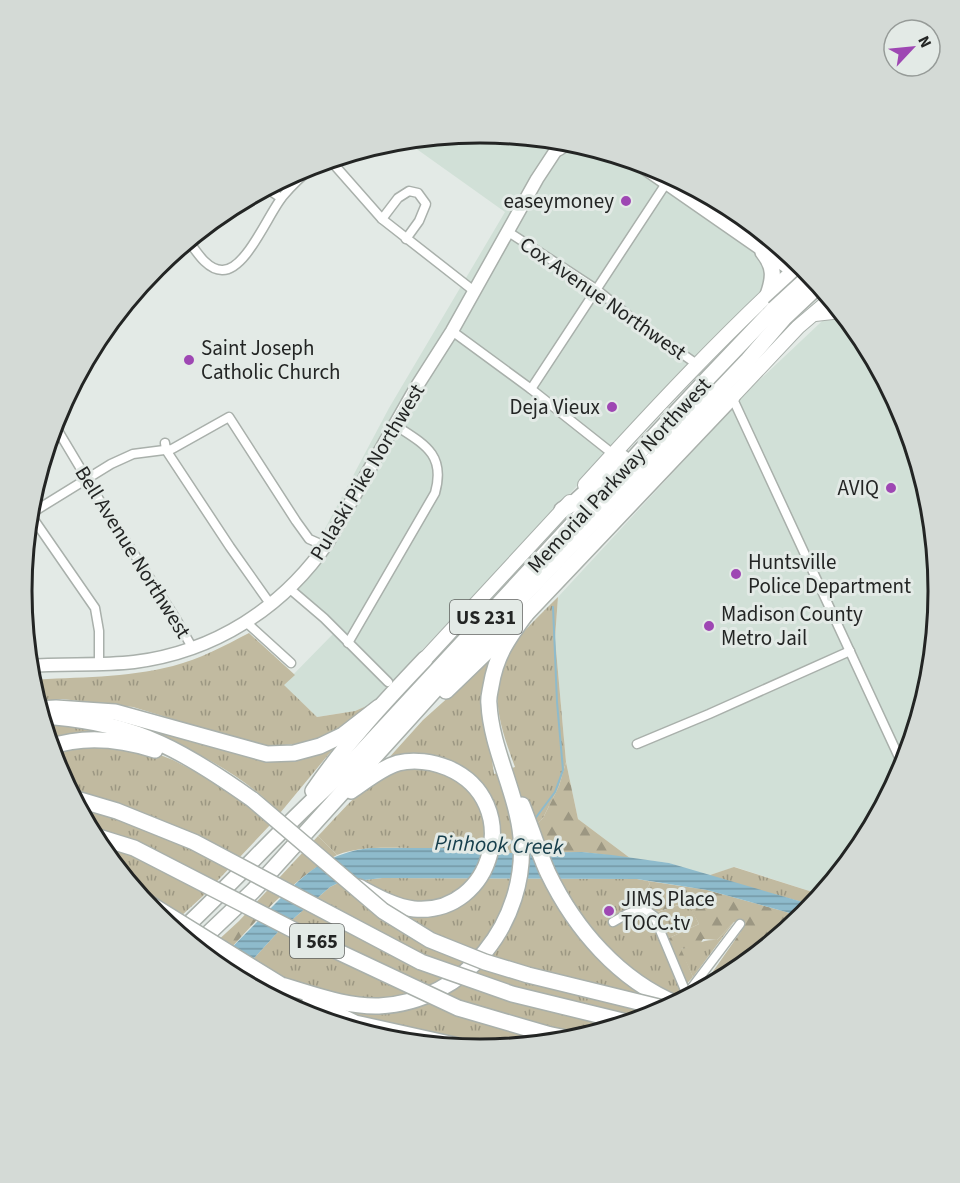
<svg xmlns="http://www.w3.org/2000/svg" width="960" height="1183" font-family="'Source Sans 3',sans-serif">
	<defs>
		<pattern id="grass-tufts" width="24" height="20" patternUnits="userSpaceOnUse" patternTransform="scale(1.5)"><rect width="24" height="20" fill="#c1baa0"/><path d="M3 7l-1-3M5 7V3M7 7l1-3M15 17l-1-3M17 17v-4M19 17l1-3" fill="none" stroke="#9c9782"/></pattern>
		<pattern id="forest-firs" width="22" height="20" patternUnits="userSpaceOnUse" patternTransform="scale(1.5)"><rect width="22" height="20" fill="#c1baa0"/><path d="M5 1l3.5 6h-7zM16 11l3.5 6h-7z" fill="#9c9782"/></pattern>
		<pattern id="water-rules" width="6" height="5" patternUnits="userSpaceOnUse" patternTransform="scale(1.5)"><rect width="6" height="5" fill="#8ebbcc"/><path d="M0 2.5h6" fill="none" stroke="#7498a5"/></pattern>
	</defs>
	<rect width="100%" height="100%" fill="#e3eae6"/>
	<!-- built -->
	<g fill="#d1e0d7">
		<polygon points="480,133 570,141 612,154 765,260 766,286 371,704 355,711 317,717 283,685 333,634 285,583 311,555 389,408 505,212 404,140"/>
		<polygon points="837,307 862,337 904,416 930,502 939,591 930,681 904,767 861,847 822,895 735,867 707,876 669,863 630,858 578,819 566,762 555,638 558,597 751,388"/>
	</g>
	<!-- grass -->
	<g fill="url(#grass-tufts)">
		<path d="M558,597L555,638L566,762L559,786L543,818L507,853C475,848 443,848 410,848C385,848 361,846 337,855L318,836C344,810 374,768 414,766C428,765 455,773 470,775L386,761L423,720L490,660L483,686L481,711L490,746L494,774L515,767C498,721 484,680 519,637C531,623 545,610 558,597Z"/>
		<path d="M249,633L295,675L284,685L317,717L355,711L371,704L345,727L325,738L304,743L264,747L133,707L62,699L36,702L30,680C77,677 126,678 173,666C200,659 224,646 249,633Z"/>
		<path d="M97,713L243,753L329,747L333,749L271,824L203,896L169,927C123,890 68,806 51,750L76,744L145,749L173,760L198,773L255,810L264,798C216,756 156,734 97,713Z"/>
		<path d="M42,721H87L131,736C102,733 75,732 48,740Z"/>
		<polygon points="734,867 822,895 813,905 707,876"/>
		<polygon points="382,878 637,879 648,881 650,884 644,892 632,902 648,915 688,902 699,924 667,939 670,964 681,990 671,1007 655,1016 569,1042 480,1050 390,1042 304,1015 235,979 278,932 330,887 338,883"/>
		<path d="M734,922L693,977L680,949C695,946 701,939 717,940Z"/>
	</g>
	<!-- forest -->
	<g fill="url(#forest-firs)">
		<polygon points="566,762 578,819 630,858 582,852 507,853 543,818 559,786"/>
		<path d="M318,836L337,855C290,879 251,927 215,965L202,955L239,921Z"/>
		<polygon points="648,881 707,890 804,917 735,973 698,993 744,927 742,921 734,922 717,940 703,939 698,948 691,947 681,949 693,977 681,990 662,948 667,939 699,924 687,902 648,915 633,908 632,902 644,892 650,884"/>
	</g>
	<!-- water -->
	<path fill="url(#water-rules)" d="M371,848H474L507,853L582,852L612,855L669,863L813,905L804,917L707,890L637,879L382,878L338,883L330,887L278,932L235,979L215,965C234,945 254,925 274,905C305,874 325,853 371,848Z"/>
	<g fill="none" stroke-linecap="round" stroke-linejoin="round">
		<!-- stream -->
		<g stroke="#8ebbcc" stroke-width="2">
			<polyline points="534,820 555,792 563,770 557,702 553,607"/>
			<polyline points="499,852 515,839"/>
		</g>
		<!-- street casing -->
		<g stroke="#a9b0ab" stroke-width="11">
			<g id="street">
				<polyline points="330,160 382,219 474,291"/>
				<polyline points="266,188 281,198"/>
				<polyline points="382,219 398,198 409,191 418,193 426,204 419,221 406,239"/>
				<polyline points="507,231 596,289 634,320 698,365"/>
				<path d="M188,240C196,251 207,270 222,270C246,271 268,214 283,196C293,184 304,174 316,164"/>
				<polyline points="452,331 531,389 613,454"/>
				<polyline points="531,389 667,182"/>
				<polyline points="732,397 904,768"/>
				<polyline points="54,424 100,501 176,619 193,649"/>
				<polyline points="165,443 166,450 230,547 271,605"/>
				<polyline points="290,589 324,618 388,682"/>
				<polyline points="247,623 291,663"/>
				<path d="M348,643L435,493C446,454 424,444 395,425"/>
				<polyline points="99,663 99,631 95,608 30,514 111,464 133,454 172,449 229,417 296,521 309,539 325,546"/>
				<polyline points="637,744 709,714 850,651"/>
				<polyline points="613,922 627,914 643,908 654,916 687,995"/>
				<polyline points="684,998 740,924"/>
			</g>
		</g>
		<!-- secondary casing -->
		<g stroke="#a9b0ab" stroke-width="15">
			<path id="secondary" d="M28,666C63,663 99,666 134,662C214,652 283,608 328,542L417,386L452,331L537,179L562,141"/>
		</g>
		<!-- primary casing -->
		<g stroke="#a9b0ab" stroke-width="16">
			<g id="primary">
				<polyline points="815,314 841,311"/>
				<polyline points="732,397 798,327 831,299"/>
				<path d="M585,485C654,409 725,333 801,264"/>
				<polyline points="425,659 570,502"/>
			</g>
		</g>
		<!-- highway casing -->
		<g stroke="#a9b0ab" stroke-width="18">
			<g id="highway">
				<polyline points="558,148 568,141"/>
				<polyline points="640,163 824,291"/>
				<path d="M763,252C775,267 774,278 768,295"/>
				<polyline points="562,510 575,502 623,458"/>
				<polyline points="446,691 526,614 732,397"/>
				<polyline points="38,709 56,708 115,712 267,754 294,753 320,746 343,735 379,707"/>
				<path d="M55,717C138,724 187,753 253,800"/>
				<path d="M50,747C84,735 120,739 155,750"/>
				<path d="M313,791C346,743 385,701 425,659"/>
				<path d="M351,791C366,781 381,768 398,763C414,759 433,762 448,768C525,801 494,916 414,909C395,907 376,896 359,887"/>
				<path d="M522,805C531,827 538,851 548,873C575,929 619,980 677,1004"/>
				<path d="M178,934C234,882 284,825 341,774L709,377L774,309"/>
				<polyline points="194,947 253,891 462,660 748,360 784,318"/>
				<path d="M281,985C313,994 345,1007 379,1006C466,1002 528,921 521,837C517,793 491,748 489,704C488,698 490,692 491,686C496,655 508,639 526,614"/>
				<polyline points="310,1001 355,1023 477,1050"/>
				<polyline points="547,1034 576,1040"/>
			</g>
		</g>
		<!-- street -->
		<use href="#street" stroke="#fff" stroke-width="8"/>
		<!-- secondary -->
		<use href="#secondary" stroke="#fff" stroke-width="12"/>
		<!-- primary -->
		<use href="#primary" stroke="#fff" stroke-width="14"/>
		<!-- highway -->
		<use href="#highway" stroke="#fff" stroke-width="15"/>
		<!-- highway-bridge casing -->
		<g stroke="#a9b0ab" stroke-width="18" stroke-linecap="butt">
			<g id="highway-bridge">
				<polyline points="774,309 811,275"/>
				<polyline points="784,318 819,285"/>
				<polyline points="73,798 117,811 194,842 421,962 512,994 631,1023"/>
				<polyline points="253,800 383,911 430,940 485,962 528,975 667,1009"/>
				<polyline points="92,835 134,848 309,938 458,1008 547,1034"/>
				<polyline points="142,899 281,985"/>
			</g>
		</g>
		<!-- highway-bridge -->
		<use href="#highway-bridge" stroke="#fff" stroke-width="15"/>
	</g>
	<!-- markers -->
	<g fill="#9e47b3" stroke="#e3eae6" stroke-width="2">
		<circle cx="626" cy="201" r="6"/>
		<circle cx="189" cy="360" r="6"/>
		<circle cx="612" cy="407" r="6"/>
		<circle cx="891" cy="488" r="6"/>
		<circle cx="736" cy="574" r="6"/>
		<circle cx="709" cy="626" r="6"/>
		<circle cx="609" cy="911" r="6"/>
	</g>
	<g text-anchor="middle" stroke-width="6" stroke-linejoin="round" paint-order="stroke">
		<!-- shield labels -->
		<g fill="#e3eae6" stroke="#5d605e" stroke-width="1.5">
			<rect x="450" y="600" width="72" height="34" rx="4.5"/>
			<rect x="290" y="924" width="54" height="34" rx="4.5"/>
		</g>
		<g font-size="20" font-weight="bold" fill="#232524">
			<text x="486" y="624">US 231</text>
			<text x="317" y="948">I 565</text>
		</g>
		<!-- poi labels -->
		<g font-size="21" fill="#232524" stroke="#e3eae6" text-anchor="start">
			<text x="614" y="208" text-anchor="end">easeymoney</text>
			<text x="201" y="355">Saint Joseph<tspan x="201" dy="24">Catholic Church</tspan></text>
			<text x="600" y="414" text-anchor="end">Deja Vieux</text>
			<text x="879" y="495" text-anchor="end">AVIQ</text>
			<text x="748" y="569">Huntsville<tspan x="748" dy="24">Police Department</tspan></text>
			<text x="721" y="621">Madison County<tspan x="721" dy="24">Metro Jail</tspan></text>
			<text x="621" y="906">JIMS Place<tspan x="621" dy="24">TOCC.tv</tspan></text>
		</g>
		<!-- street labels -->
		<g font-size="21" fill="#232524" stroke="#e3eae6">
			<text transform="translate(603 298) rotate(35)" y="7">Cox Avenue Northwest</text>
			<text transform="translate(367 472) rotate(-59)" y="7">Pulaski Pike Northwest</text>
			<text transform="translate(619 475) rotate(-47)" y="7">Memorial Parkway Northwest</text>
			<text transform="translate(133 552) rotate(58)" y="7">Bell Avenue Northwest</text>
		</g>
		<!-- water labels -->
		<g font-size="22" font-style="italic" fill="#163e4b" stroke="#e3eae6">
			<text transform="translate(499 844) rotate(2)" y="8">Pinhook Creek</text>
		</g>
	</g>
	<!-- crop -->
	<path d="M0 0H960V1183H0ZM32 591a448 448 0 1 1 896 0a448 448 0 1 1-896 0Z" fill="#d4dad6" fill-rule="evenodd"/>
	<path fill="none" stroke="#232524" stroke-width="3" d="M32 591a448 448 0 1 1 896 0a448 448 0 1 1-896 0Z"/>
	<!-- north arrow -->
	<g transform="translate(912 48) rotate(64)"><circle r="28" fill="#e3eae6" stroke="#969b98" stroke-width="1.5"/>
	<path d="M0-4.5L10 22L0 15L-10 22Z" fill="#9e47b3"/>
	<text y="-9" font-size="16" font-weight="bold" text-anchor="middle" fill="#232524">N</text>
	</g>
</svg>
